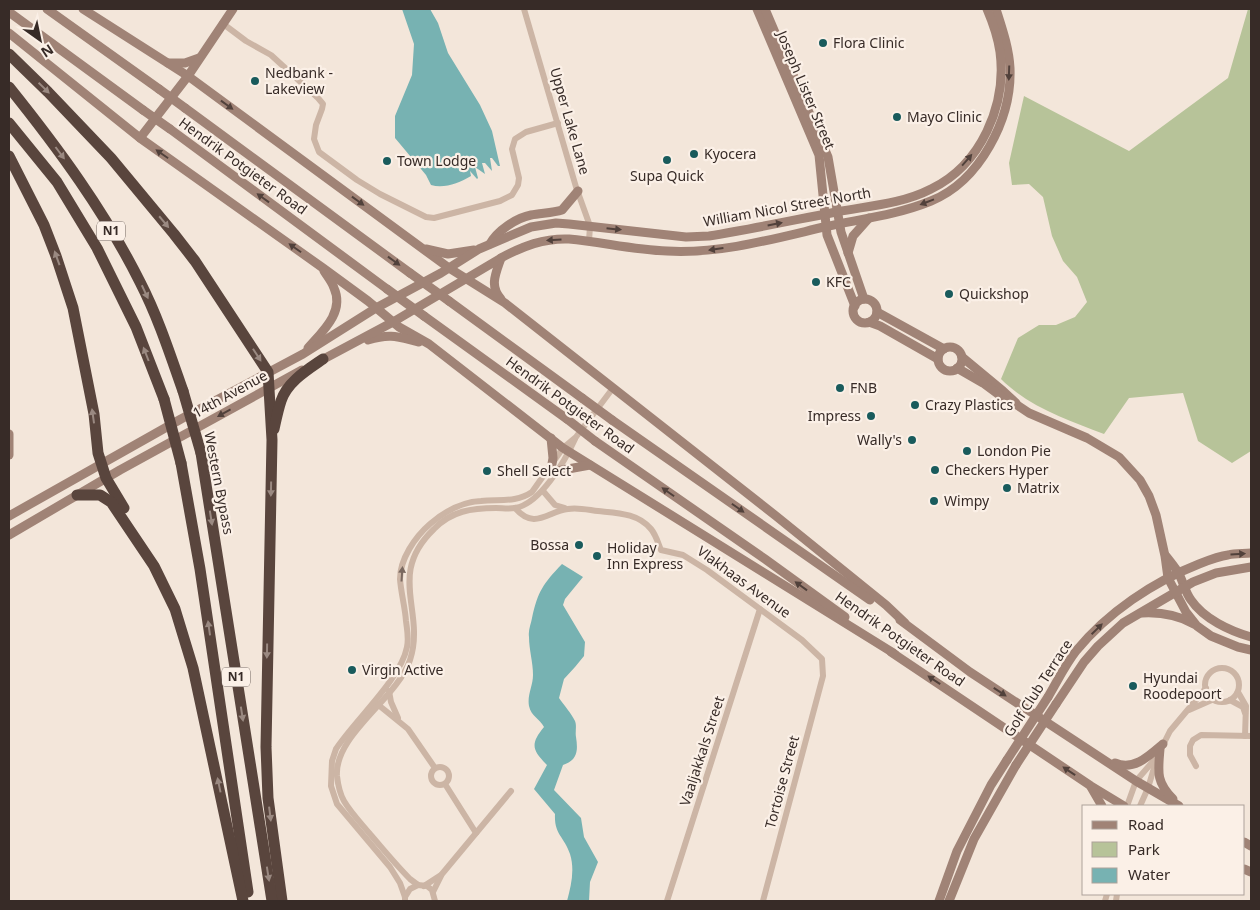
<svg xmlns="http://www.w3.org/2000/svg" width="1260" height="910" font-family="'Noto Sans',sans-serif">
	<rect width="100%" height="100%" fill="#f3e6da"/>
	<!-- green -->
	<path fill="#b7c399" d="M1248,9H1251V451L1232,463L1198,441L1183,393L1129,398L1104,434C1068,420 1029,407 1001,379L1018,338L1039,325H1056L1075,317L1087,302L1077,277L1063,261L1052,236L1043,197L1029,184L1012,185L1009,163L1024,96L1129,151L1228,78Z"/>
	<!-- water -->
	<g fill="#77b2b2">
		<path d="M402,9H430L438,23L448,53L480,105L492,131L500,166H498L492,158H490L492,171L485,163H482L485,174L475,167L478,178L477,179L470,171L471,176C459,183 444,189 431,185L426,175L395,138V116L412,75L414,44Z"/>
		<path d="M562,564L583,577L565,599L563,605L585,642L584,656L575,667L564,679L559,698C564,705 571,713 575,721C577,726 575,732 576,737C578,750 578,760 563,765L554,790L581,818L584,837L598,862L590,882L589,901H567C571,886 575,870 570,854C564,836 554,835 555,814L534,789L547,765C532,750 530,744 544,727C540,719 531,716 529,706C527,695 533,686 533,675C533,662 529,650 529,637C528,630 531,624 532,618C538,591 543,584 562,564Z"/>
	</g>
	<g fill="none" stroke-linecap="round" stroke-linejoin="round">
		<!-- street -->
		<g stroke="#ccb5a5" stroke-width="6">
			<polyline points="524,9 576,187 590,226 589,241"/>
			<polyline points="222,23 246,41 271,55 318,98 323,104 322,109 316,125 314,139 319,152 357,180 380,194 426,217 434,218 500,201 512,195 518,185 519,178 512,149 515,139 526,132 558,123"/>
			<polyline points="543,491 555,505 565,508"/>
			<path d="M515,508C535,531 548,511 568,509C577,507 589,510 598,511C617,513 638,513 651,529C656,535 658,543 661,550L683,555L707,570L802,640L822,659L823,676L763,901"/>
			<circle cx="1222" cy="685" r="17"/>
			<polyline points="389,691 391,702 398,718"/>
			<polyline points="1238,692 1246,706 1245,736"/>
			<polyline points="1230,700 1243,707 1245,713"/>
			<polyline points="376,703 408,729 435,768"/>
			<polyline points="1189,710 1214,699"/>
			<polyline points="1162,747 1170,731 1206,688"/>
			<polyline points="1196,766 1190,755 1190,746 1193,740 1201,735 1251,736"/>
			<circle cx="440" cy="776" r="9"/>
			<polyline points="445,784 476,833"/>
			<polyline points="1127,806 1136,781 1155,759"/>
			<polyline points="1140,806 1148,788 1157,758"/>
			<polyline points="424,886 441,875"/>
			<polyline points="433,892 442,874 511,791"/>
			<polyline points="405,897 410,889 418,885"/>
			<path d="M405,901V897L400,883L390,867L337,804L331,786L332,761L336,749C355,720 401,679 407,647C409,638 407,630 406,621C405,607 401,593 400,579C400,559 415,537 430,524C445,511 461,502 481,501C499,499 516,503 532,492L563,448L576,437L613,388"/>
			<path d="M435,901L432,890L427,886L418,885L410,879C396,865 383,849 370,834C361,823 351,813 344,801C340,794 338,785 337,776C334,735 397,699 410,660C426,611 386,575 434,529C451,511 472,508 496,508C502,508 509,509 515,508C540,504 565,461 575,439"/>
			<polyline points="667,901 760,609"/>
			<polyline points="1105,901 1107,894"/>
			<polyline points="1116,901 1117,894"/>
		</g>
		<!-- secondary -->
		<g stroke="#a08376" stroke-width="9">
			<polyline points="47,9 159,89"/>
			<polyline points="83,9 188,76 449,268 505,303 776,516 886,605 905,623"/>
			<polyline points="757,9 819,155 827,235 855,306"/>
			<polyline points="765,9 828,157 841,232 864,299"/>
			<polyline points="9,12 143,110"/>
			<polyline points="9,33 140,138 323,268 368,301 399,327 429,344 563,448 895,654"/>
			<polyline points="168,63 185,63 199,58"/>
			<polyline points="185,108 410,273"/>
			<polyline points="170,129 387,289"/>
			<polyline points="140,138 188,76 233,9"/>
			<path d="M490,244C497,231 516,218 531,215C541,213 553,213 562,210L578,191"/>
			<polyline points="426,249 448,254 474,250"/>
			<polyline points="848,253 853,236 869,218"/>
			<path d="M501,258C496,273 489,286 501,299"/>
			<circle cx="865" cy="311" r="12"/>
			<polyline points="449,301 582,398"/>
			<polyline points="877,312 944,349"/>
			<polyline points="424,316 567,419"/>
			<polyline points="869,322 880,326 938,359"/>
			<path d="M368,340C391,333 398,337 419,342"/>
			<circle cx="950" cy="359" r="12"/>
			<path d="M308,348C322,332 345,312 334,288C332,282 327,276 324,271"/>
			<polyline points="962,357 1003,391 1016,403"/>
			<path d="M318,362L393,322L501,258C523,246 544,238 569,239C602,242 634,250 667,251C720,254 773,239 824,227C860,219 897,215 931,201C980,181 1012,119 1010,68C1009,48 1002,28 996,9"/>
			<polyline points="957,368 983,383 1006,400 1017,405 1029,413 1087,438 1119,457 1140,480 1149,496 1156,515 1165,556 1168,578 1186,612 1197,626 1211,636 1238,647 1251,650"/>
			<polyline points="612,420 870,600"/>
			<polyline points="9,434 9,455"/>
			<polyline points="551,438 553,458 552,464"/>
			<polyline points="595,441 765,559 845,617"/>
			<polyline points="557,471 590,465"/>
			<path d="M9,516L181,419L303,354L376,308L441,273L479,249L531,227L556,223L569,224L686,237L709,236C752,229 794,220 836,212C868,206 902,204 931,189C981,165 1007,105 1000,52C998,38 993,23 987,9"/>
			<polyline points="9,535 120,470 302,370"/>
			<path d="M1166,556C1170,561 1174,566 1178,572C1183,581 1185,592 1191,600C1204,619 1230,631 1251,637"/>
			<path d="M1142,613C1160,612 1178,615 1194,624"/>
			<polyline points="900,620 970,672 1136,781 1179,806"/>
			<polyline points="891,652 1091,786 1124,806"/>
			<path d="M1048,697C1057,682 1065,665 1076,651C1108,612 1153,582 1199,564C1209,560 1219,556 1228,555C1236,553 1244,554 1251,553"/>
			<polyline points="1056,704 1084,662 1098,646 1123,623 1193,582 1216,573 1251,567"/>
			<path d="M1160,749C1158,772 1156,782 1173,799"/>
			<path d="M1115,763C1134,771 1149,756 1163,744"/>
			<polyline points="1091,787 1102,806"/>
			<polyline points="1244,842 1251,846"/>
			<polyline points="1244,869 1251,872"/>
			<polyline points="939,901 957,851 991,785 1007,760"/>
			<polyline points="949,901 974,839 1016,765"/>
		</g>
		<!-- highway -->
		<g stroke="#59453d" stroke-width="11">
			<polyline points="9,54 48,92 111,158 174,234 195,261 268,372 272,440 266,747 268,798 282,901"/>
			<path d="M9,87C58,148 105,212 140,282C158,317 170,354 183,391"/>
			<polyline points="9,123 57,182 97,248 136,327 164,399"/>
			<polyline points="9,156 44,225 56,256 73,308 94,414 98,453 106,478 124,508"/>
			<path d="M274,429C276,420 278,410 281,401C287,382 307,370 323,359"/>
			<polyline points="201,453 272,901"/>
			<polyline points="181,463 200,569 248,892"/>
			<polyline points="77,495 100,495 111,502 154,566 175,609 193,668 243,901"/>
		</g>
		<!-- secondary-bridge -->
		<g stroke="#a08376" stroke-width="9">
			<polyline points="159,89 185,108"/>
			<polyline points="143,110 170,129"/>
			<polyline points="410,273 449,301"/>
			<polyline points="387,289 424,316"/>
			<polyline points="582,398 612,420"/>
			<polyline points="567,419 595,441"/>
			<polyline points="1007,760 1048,697"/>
			<polyline points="1016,765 1056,704"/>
		</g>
		<!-- highway-bridge -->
		<g stroke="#59453d" stroke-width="11">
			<polyline points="183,391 201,453"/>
			<polyline points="164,399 181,463"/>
		</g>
	</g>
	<!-- one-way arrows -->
	<defs><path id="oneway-solid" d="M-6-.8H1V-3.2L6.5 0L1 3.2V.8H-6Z" transform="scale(1.25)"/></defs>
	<g fill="#51413b">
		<use href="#oneway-solid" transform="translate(1009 73) rotate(92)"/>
		<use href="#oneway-solid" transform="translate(227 105) rotate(36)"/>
		<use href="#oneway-solid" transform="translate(162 154) rotate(-145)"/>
		<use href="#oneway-solid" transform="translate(967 160) rotate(-49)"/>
		<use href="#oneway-solid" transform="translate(263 198) rotate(-144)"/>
		<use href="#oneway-solid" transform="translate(358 201) rotate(36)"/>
		<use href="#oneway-solid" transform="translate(927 202) rotate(159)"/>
		<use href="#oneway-solid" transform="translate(775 224) rotate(-11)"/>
		<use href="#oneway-solid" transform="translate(614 229) rotate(6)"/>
		<use href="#oneway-solid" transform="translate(554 240) rotate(176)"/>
		<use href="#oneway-solid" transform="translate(295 248) rotate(-145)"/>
		<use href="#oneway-solid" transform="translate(716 249) rotate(172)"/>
		<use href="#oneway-solid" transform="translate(394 261) rotate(36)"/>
		<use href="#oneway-solid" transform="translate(224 413) rotate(151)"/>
		<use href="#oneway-solid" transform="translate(668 492) rotate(-145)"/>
		<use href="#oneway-solid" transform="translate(738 508) rotate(35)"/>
		<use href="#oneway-solid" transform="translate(1238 554) rotate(-3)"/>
		<use href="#oneway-solid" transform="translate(801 586) rotate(-144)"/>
		<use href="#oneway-solid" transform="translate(1097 629) rotate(-44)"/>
		<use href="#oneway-solid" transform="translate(934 680) rotate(-146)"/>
		<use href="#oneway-solid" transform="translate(1000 692) rotate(33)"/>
		<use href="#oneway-solid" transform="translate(1069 771) rotate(-146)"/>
	</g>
	<g fill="#9a8981">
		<use href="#oneway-solid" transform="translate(44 88) rotate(44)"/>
		<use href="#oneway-solid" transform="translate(60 153) rotate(53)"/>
		<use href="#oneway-solid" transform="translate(164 222) rotate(50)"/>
		<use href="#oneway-solid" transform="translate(57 258) rotate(-110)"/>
		<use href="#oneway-solid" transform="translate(145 292) rotate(65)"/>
		<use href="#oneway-solid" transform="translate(146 354) rotate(-111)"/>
		<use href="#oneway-solid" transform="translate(257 355) rotate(57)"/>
		<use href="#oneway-solid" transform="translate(93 416) rotate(-98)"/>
		<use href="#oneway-solid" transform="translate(271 489) rotate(91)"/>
		<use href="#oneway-solid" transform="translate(211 518) rotate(81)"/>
		<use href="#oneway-solid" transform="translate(209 628) rotate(-98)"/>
		<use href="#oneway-solid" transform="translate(267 651) rotate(91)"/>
		<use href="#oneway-solid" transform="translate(242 714) rotate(81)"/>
		<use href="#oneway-solid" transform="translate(219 785) rotate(-102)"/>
		<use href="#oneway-solid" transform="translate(270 814) rotate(83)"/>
		<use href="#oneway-solid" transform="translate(268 874) rotate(81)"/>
	</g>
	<use fill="#7a6960" href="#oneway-solid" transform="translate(402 574) rotate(-86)"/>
	<!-- markers -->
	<g fill="#195b5c" stroke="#fbf0e7" stroke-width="2">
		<circle cx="823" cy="43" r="5"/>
		<circle cx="255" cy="81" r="5"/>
		<circle cx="897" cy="117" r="5"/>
		<circle cx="694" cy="154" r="5"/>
		<circle cx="667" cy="160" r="5"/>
		<circle cx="387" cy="161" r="5"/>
		<circle cx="816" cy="282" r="5"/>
		<circle cx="949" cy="294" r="5"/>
		<circle cx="840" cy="388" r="5"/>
		<circle cx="915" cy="405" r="5"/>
		<circle cx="871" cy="416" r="5"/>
		<circle cx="912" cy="440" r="5"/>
		<circle cx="967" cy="451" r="5"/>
		<circle cx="935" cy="470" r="5"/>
		<circle cx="487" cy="471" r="5"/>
		<circle cx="1007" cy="488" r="5"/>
		<circle cx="934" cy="501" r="5"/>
		<circle cx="579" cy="545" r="5"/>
		<circle cx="597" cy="556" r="5"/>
		<circle cx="352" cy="670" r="5"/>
		<circle cx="1133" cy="686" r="5"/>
	</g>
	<g text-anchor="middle" stroke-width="4.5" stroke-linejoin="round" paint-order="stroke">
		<!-- shield labels -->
		<g fill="#fbf0e7" stroke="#726661" stroke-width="1">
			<rect x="97" y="221.5" width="28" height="19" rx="4"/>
			<rect x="222" y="667.5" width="28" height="19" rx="4"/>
		</g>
		<g font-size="12" font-weight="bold" fill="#372b27">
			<text x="111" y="235">N1</text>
			<text x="236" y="681">N1</text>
		</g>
		<!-- poi labels -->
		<g font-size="14" fill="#372b27" stroke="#fbf0e7" text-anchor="start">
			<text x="833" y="48">Flora Clinic</text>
			<text x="265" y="78">Nedbank -<tspan x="265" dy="16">Lakeview</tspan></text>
			<text x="907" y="122">Mayo Clinic</text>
			<text x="704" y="159">Kyocera</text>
			<text x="397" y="166">Town Lodge</text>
			<text x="667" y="181" text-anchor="middle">Supa Quick</text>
			<text x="826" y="287">KFC</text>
			<text x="959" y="299">Quickshop</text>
			<text x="850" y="393">FNB</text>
			<text x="925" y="410">Crazy Plastics</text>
			<text x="861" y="421" text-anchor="end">Impress</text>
			<text x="902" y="445" text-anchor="end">Wally's</text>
			<text x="977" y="456">London Pie</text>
			<text x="945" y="475">Checkers Hyper</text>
			<text x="497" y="476">Shell Select</text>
			<text x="1017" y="493">Matrix</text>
			<text x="944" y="506">Wimpy</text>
			<text x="569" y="550" text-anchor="end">Bossa</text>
			<text x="607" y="553">Holiday<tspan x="607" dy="16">Inn Express</tspan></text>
			<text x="362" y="675">Virgin Active</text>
			<text x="1143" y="683">Hyundai<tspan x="1143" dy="16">Roodepoort</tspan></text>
		</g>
		<!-- street labels -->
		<g font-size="14" fill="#372b27" stroke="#fbf0e7">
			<text transform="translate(806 90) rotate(67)" y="5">Joseph Lister Street</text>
			<text transform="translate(570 121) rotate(74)" y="5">Upper Lake Lane</text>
			<text transform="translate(243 166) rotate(36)" y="5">Hendrik Potgieter Road</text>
			<text transform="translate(787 207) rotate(-10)" y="5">William Nicol Street North</text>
			<text transform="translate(230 394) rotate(-29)" y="5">14th Avenue</text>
			<text transform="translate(570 405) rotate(36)" y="5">Hendrik Potgieter Road</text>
			<text transform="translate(219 483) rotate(79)" y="5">Western Bypass</text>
			<text transform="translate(744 582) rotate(36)" y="5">Vlakhaas Avenue</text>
			<text transform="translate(900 639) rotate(35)" y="5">Hendrik Potgieter Road</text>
			<text transform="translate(1038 688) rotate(-57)" y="5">Golf Club Terrace</text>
			<text transform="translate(702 751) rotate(-72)" y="5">Vaaljakkals Street</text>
			<text transform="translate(782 782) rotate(-75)" y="5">Tortoise Street</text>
		</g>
	</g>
	<!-- border -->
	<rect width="1260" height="910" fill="none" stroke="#372b27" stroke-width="20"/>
	<!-- legend -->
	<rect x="1082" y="805" width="162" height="90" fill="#fbf0e7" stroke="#ada19a"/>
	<rect x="1092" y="821" width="25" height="8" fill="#a08376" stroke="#ada19a"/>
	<text x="1128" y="830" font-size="15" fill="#372b27">Road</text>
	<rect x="1092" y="842" width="25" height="15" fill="#b7c399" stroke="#ada19a"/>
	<text x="1128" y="855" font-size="15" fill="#372b27">Park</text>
	<rect x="1092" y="868" width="25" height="15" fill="#77b2b2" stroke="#ada19a"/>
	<text x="1128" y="880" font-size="15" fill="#372b27">Water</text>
	<!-- north arrow -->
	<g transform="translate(40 40) rotate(147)" stroke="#fbf0e7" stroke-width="4" paint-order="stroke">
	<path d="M0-4L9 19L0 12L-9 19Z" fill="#372b27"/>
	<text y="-8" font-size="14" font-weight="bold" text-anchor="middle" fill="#372b27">N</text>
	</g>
</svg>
